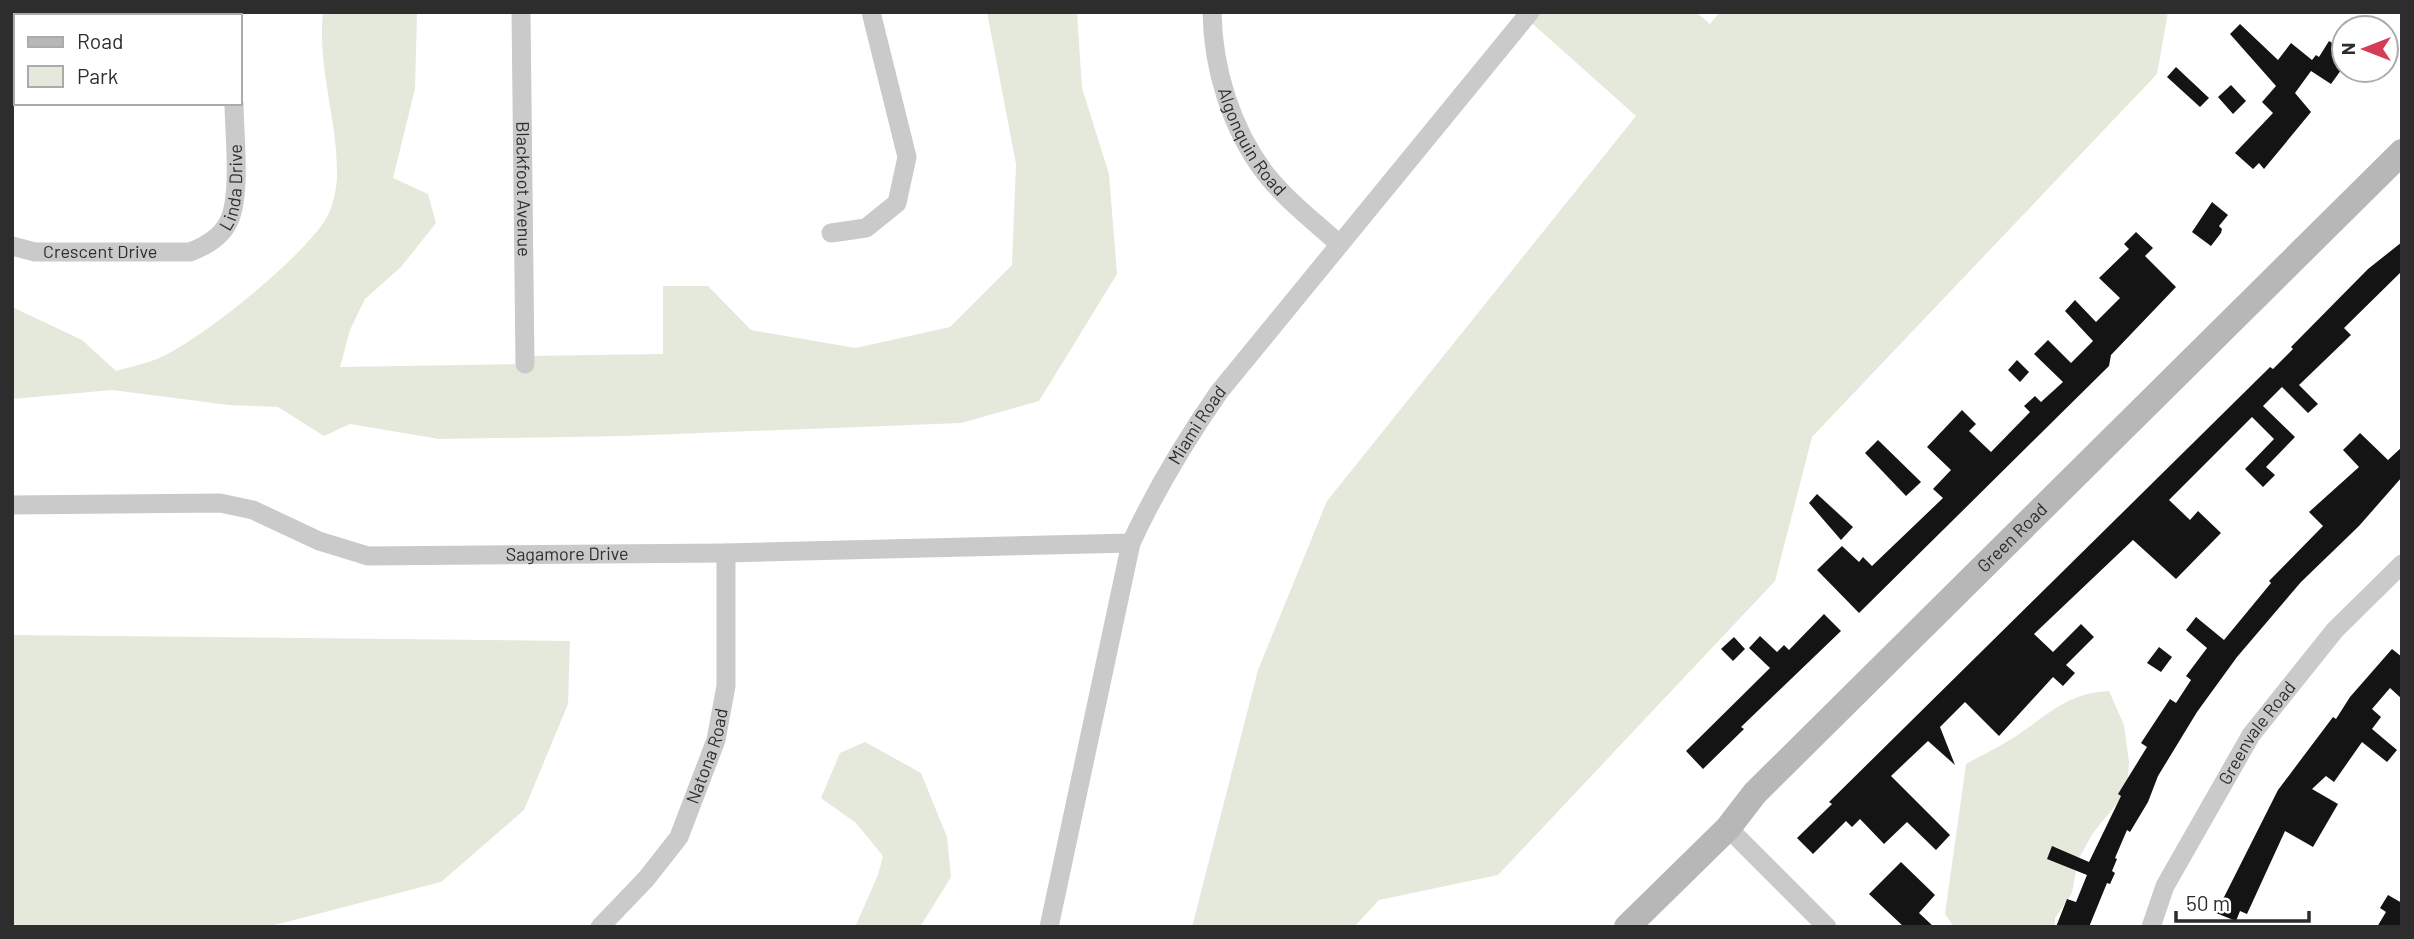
<svg xmlns="http://www.w3.org/2000/svg" width="2414" height="939" font-family="Barlow,sans-serif">
	<rect width="100%" height="100%" fill="#fff"/>
	<!-- green -->
	<g fill="#e4e9db">
		<path d="M323,12H417L415,89L393,178L428,194L436,223L401,267L365,299L350,330L340,367L524,364L525,356L663,354V286H708L751,330L856,348L950,327L1012,265L1016,164L987,12H1077L1082,88L1109,174L1117,274L1039,401L961,423L624,436L439,439L350,424L324,436L278,407L229,405L112,390L12,399V307L82,340L116,371C129,367 144,364 157,359C199,342 305,256 327,217C333,207 337,187 337,176C338,120 317,68 323,12Z"/>
		<polygon points="1530,12 1696,12 1710,24 1720,12 2168,12 2157,74 1812,437 1775,581 1498,875 1379,900 1354,927 1192,927 1258,670 1327,501 1636,116 1525,17"/>
		<polygon points="12,635 570,641 568,704 524,810 441,882 267,927 12,927"/>
		<path d="M2109,691L2124,725L2129,762L2127,791L2093,833L2078,860L2072,893L2055,918V927H1954L1945,914L1966,764C1984,754 2005,744 2022,732C2052,711 2070,693 2109,691Z"/>
		<polygon points="865,742 921,773 947,837 951,877 920,927 855,927 878,875 883,856 856,823 821,798 840,753"/>
	</g>
	<!-- building -->
	<g fill="#141414">
		<polygon points="2240,24 2278,60 2291,43 2312,60 2316,55 2319,57 2329,41 2344,50 2344,66 2331,84 2311,71 2295,93 2311,112 2264,169 2259,163 2253,169 2235,153 2273,113 2262,102 2276,86 2230,34"/>
		<polygon points="2176,67 2209,98 2200,107 2167,77"/>
		<polygon points="2231,85 2246,101 2233,114 2218,97"/>
		<polygon points="2212,202 2228,215 2219,226 2222,229 2221,233 2211,246 2192,232"/>
		<polygon points="2136,232 2153,248 2145,256 2176,287 2111,355 2109,366 1859,613 1817,570 1842,546 1859,562 1863,557 1872,566 1943,498 1933,489 1951,470 1927,447 1962,410 1976,424 1969,431 1991,452 2030,412 2024,406 2035,396 2041,402 2063,382 2034,354 2048,340 2071,363 2093,341 2065,311 2075,300 2096,322 2120,298 2099,278 2129,249 2124,244"/>
		<polygon points="2402,242 2402,271 2344,328 2351,335 2299,385 2318,404 2308,413 2282,387 2263,406 2295,437 2266,467 2275,475 2263,487 2245,469 2274,439 2252,417 2169,500 2190,520 2198,511 2221,533 2176,579 2133,540 2034,634 2053,652 2081,624 2094,637 2066,665 2075,673 2063,686 2053,677 1999,736 1965,702 1940,727 1955,765 1928,741 1891,776 1950,835 1936,850 1907,822 1884,844 1860,819 1852,827 1846,821 1813,854 1797,838 1832,804 1829,802 2264,373 2270,367 2273,369 2293,349 2291,347 2368,269"/>
		<polygon points="2017,360 2029,372 2020,382 2008,370"/>
		<polygon points="2360,433 2388,460 2402,447 2402,477 2359,526 2301,582 2237,657 2197,712 2158,776 2148,802 2130,832 2127,830 2115,858 2117,859 2112,871 2115,873 2110,884 2107,883 2089,927 2056,927 2067,899 2076,902 2087,875 2047,859 2052,846 2089,862 2121,796 2118,794 2147,747 2141,743 2170,699 2176,703 2191,680 2186,676 2207,648 2186,630 2196,617 2224,640 2271,583 2269,581 2323,526 2309,512 2359,467 2343,450"/>
		<polygon points="1878,440 1921,482 1906,496 1865,453"/>
		<polygon points="1817,494 1853,527 1841,540 1809,503"/>
		<polygon points="1824,614 1841,631 1741,727 1744,729 1703,769 1686,751 1770,668 1749,648 1760,636 1777,652 1784,645 1789,650"/>
		<polygon points="1734,637 1745,649 1733,661 1721,649"/>
		<polygon points="2159,647 2172,657 2161,672 2147,663"/>
		<polygon points="2392,649 2402,657 2402,699 2390,688 2372,709 2381,717 2372,729 2397,750 2387,762 2362,742 2334,782 2326,776 2312,789 2338,804 2313,847 2285,831 2247,914 2240,911 2236,921 2216,913 2278,790 2333,717 2336,719 2350,697"/>
		<polygon points="1901,862 1935,895 1919,913 1934,927 1904,927 1869,894"/>
		<polygon points="2388,895 2402,903 2402,927 2377,927 2386,912 2380,908"/>
	</g>
	<g fill="none" stroke-linecap="round" stroke-linejoin="round">
		<!-- minor -->
		<g stroke="#cacaca" stroke-width="19">
			<polyline points="233,12 233,16"/>
			<path id="s1" d="M521,12L525,364"/>
			<path id="s2" d="M1212,12C1213,69 1231,128 1265,173C1285,199 1315,222 1339,244"/>
			<polyline points="831,233 866,228 897,203 907,157 871,12"/>
			<path id="s3" d="M12,246L35,252H190C206,246 220,238 228,223C242,197 234,133 234,103"/>
			<path id="s4" d="M12,505L220,503L253,510L319,541L368,556L726,553L1131,543"/>
			<polyline points="1728,828 1827,927"/>
			<path id="s5" d="M600,927L646,879L679,837L716,740L726,686V553"/>
			<path id="s6" d="M1049,927L1131,543C1156,489 1185,441 1219,392L1530,12"/>
			<path id="s7" d="M2151,927L2165,886L2251,735L2335,630L2402,564"/>
		</g>
		<!-- secondary -->
		<path stroke="#b7b7b7" stroke-width="26" id="s8" d="M1627,927L1728,828L1755,793L2402,152"/>
	</g>
	<g text-anchor="middle" stroke-width="7" stroke-linejoin="round" paint-order="stroke">
		<!-- street labels -->
		<g font-size="18" fill="#2d2d2d" stroke="#fff">
			<text dy="6" stroke="none"><textPath href="#s2" startOffset="138">Algonquin Road</textPath></text>
			<text dy="6" stroke="none"><textPath href="#s3" startOffset="264">Linda Drive</textPath></text>
			<text dy="6" stroke="none"><textPath href="#s1" startOffset="177">Blackfoot Avenue</textPath></text>
			<text dy="6" stroke="none"><textPath href="#s3" startOffset="89">Crescent Drive</textPath></text>
			<text dy="6" stroke="none"><textPath href="#s6" startOffset="528">Miami Road</textPath></text>
			<text dy="6" stroke="none"><textPath href="#s8" startOffset="548">Green Road</textPath></text>
			<text dy="6" stroke="none"><textPath href="#s4" startOffset="565">Sagamore Drive</textPath></text>
			<text dy="6" stroke="none"><textPath href="#s7" startOffset="222">Greenvale Road</textPath></text>
			<text dy="6" stroke="none"><textPath href="#s5" startOffset="206">Natona Road</textPath></text>
		</g>
	</g>
	<!-- border -->
	<rect width="2414" height="939" fill="none" stroke="#2d2d2d" stroke-width="28"/>
	<!-- legend -->
	<rect x="14" y="14" width="228" height="91" fill="#ffffff" stroke="#ababab" stroke-width="2"/>
	<rect x="28" y="37" width="35" height="10" fill="#b7b7b7" stroke="#ababab" stroke-width="2"/>
	<text x="77" y="49" font-size="21" fill="#2d2d2d">Road</text>
	<rect x="28" y="66" width="35" height="21" fill="#e4e9db" stroke="#ababab" stroke-width="2"/>
	<text x="77" y="84" font-size="21" fill="#2d2d2d">Park</text>
	<!-- north arrow -->
	<g transform="translate(2365 49) rotate(270)"><circle r="33" fill="#ffffff" stroke="#ababab" stroke-width="2"/>
	<path d="M0-5L12 26L0 18L-12 26Z" fill="#d53d57"/>
	<text y="-10" font-size="19" font-weight="bold" text-anchor="middle" fill="#2d2d2d">N</text>
	</g>
	<!-- scale -->
	<path d="M2176 911v10h133v-10" fill="none" stroke="#2d2d2d" stroke-width="3.5"/>
	<text x="2186" y="911" font-size="21" fill="#2d2d2d" stroke="#ffffff" stroke-width="5" paint-order="stroke">50 m</text>
</svg>
